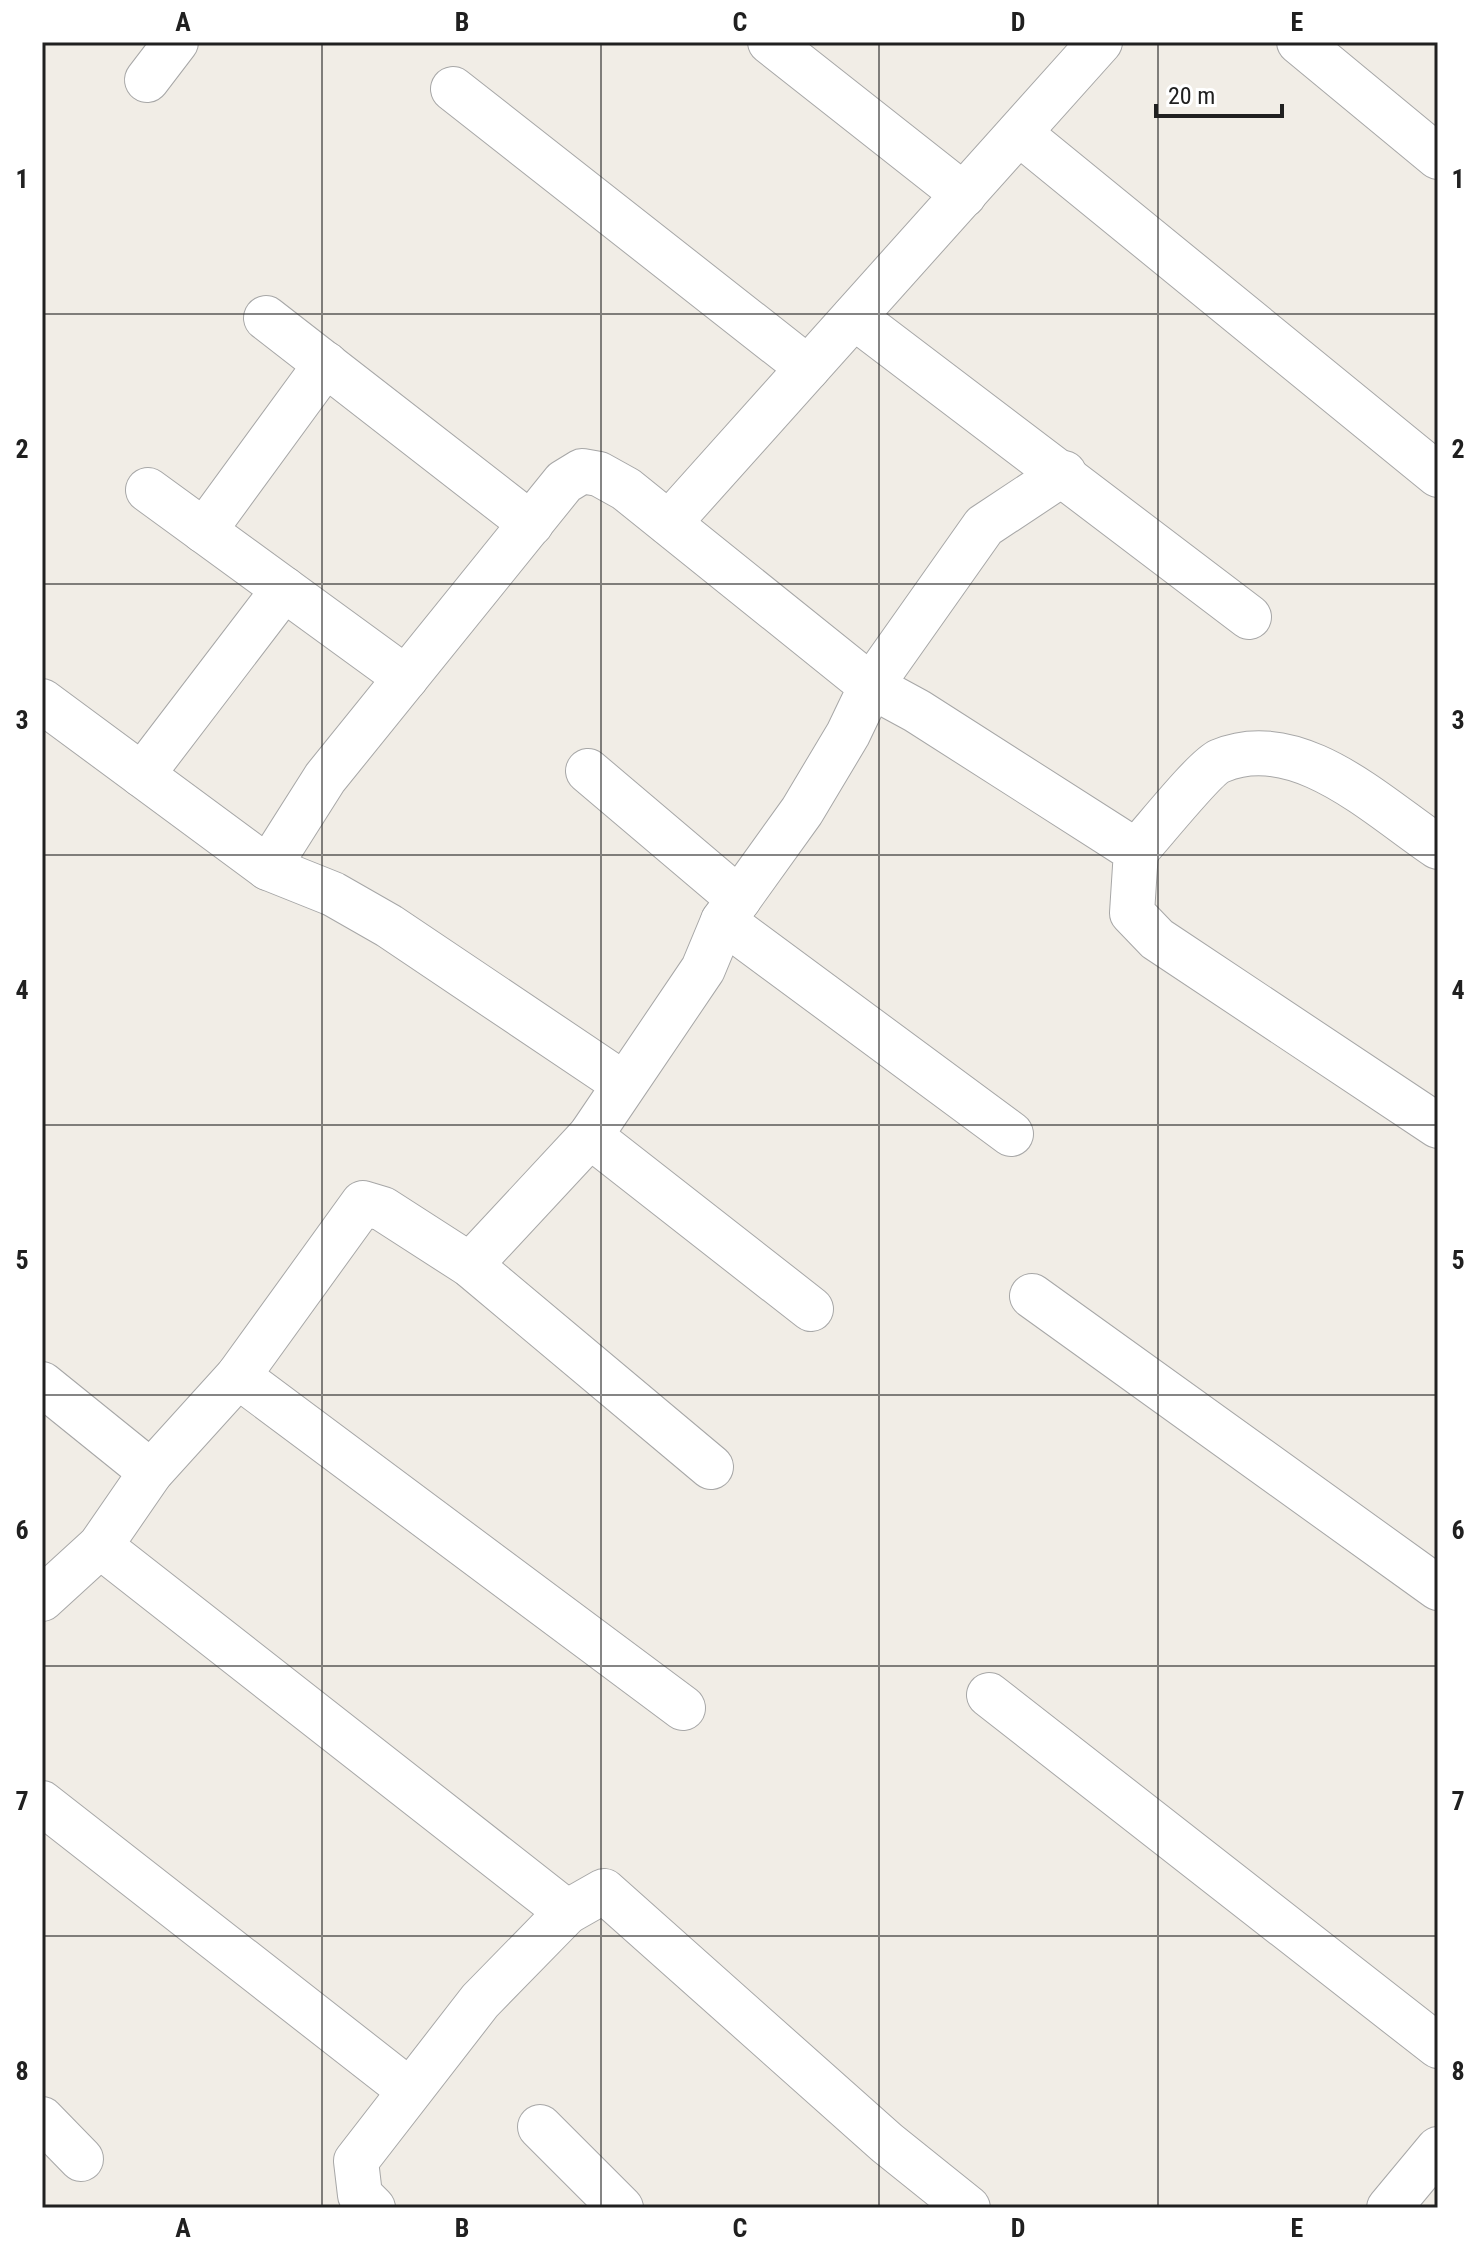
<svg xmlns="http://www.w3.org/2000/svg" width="1480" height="2250" font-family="'Roboto Condensed',sans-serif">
	<rect width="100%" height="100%" fill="#f1ede6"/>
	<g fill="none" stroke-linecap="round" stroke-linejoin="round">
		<!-- street casing -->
		<g stroke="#a7a7a7" stroke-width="46">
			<g id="street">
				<polyline points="770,42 964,195"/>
				<polyline points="1299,42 1438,157"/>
				<polyline points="147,80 176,42"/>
				<polyline points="453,89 808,368"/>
				<polyline points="1019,133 1438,475"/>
				<polyline points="854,317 1249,617"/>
				<polyline points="266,318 531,524"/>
				<polyline points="1064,473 984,526 871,686 917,711 1136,851 1132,913 1157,939 1438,1126"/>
				<polyline points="148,490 406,678"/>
				<polyline points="669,523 1100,42"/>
				<polyline points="204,531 326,364"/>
				<polyline points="42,701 268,868 333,894 389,926 624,1084"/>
				<polyline points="588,771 739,899"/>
				<polyline points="142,775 284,589"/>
				<path d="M1136,851C1152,834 1204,768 1220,761C1298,728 1378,807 1438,847"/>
				<polyline points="268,868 325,778 564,482 582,471 599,474 626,489 871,686 848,734 802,811 723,921 703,969 590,1136 470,1265"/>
				<polyline points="723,921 1011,1134"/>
				<polyline points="590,1136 811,1309"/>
				<polyline points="1032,1296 1438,1588"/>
				<polyline points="238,1376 683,1708"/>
				<polyline points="42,1384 151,1472"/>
				<polyline points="100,1546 567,1912"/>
				<polyline points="42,1599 100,1546 151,1472 238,1376 363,1203 383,1209 470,1265 711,1467"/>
				<polyline points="989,1695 1438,2046"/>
				<polyline points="42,1803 409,2090"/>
				<polyline points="42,2119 81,2159"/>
				<polyline points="540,2127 621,2208"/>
				<polyline points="373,2208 360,2195 356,2161 480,2001 567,1912 604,1891 887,2143 968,2208"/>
				<polyline points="1389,2208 1438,2149"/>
			</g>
		</g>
		<!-- street -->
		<use href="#street" stroke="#fff" stroke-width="44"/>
	</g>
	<!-- grid -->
	<path fill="none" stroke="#202020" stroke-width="2" stroke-opacity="0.55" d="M322,42V2208M601,42V2208M879,42V2208M1158,42V2208M42,314H1438M42,584H1438M42,855H1438M42,1125H1438M42,1395H1438M42,1666H1438M42,1936H1438"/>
	<!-- border -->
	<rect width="1480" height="2250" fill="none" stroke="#ffffff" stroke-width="88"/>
	<!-- scale -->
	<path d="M1156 104v12h126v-12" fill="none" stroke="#202020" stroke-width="4"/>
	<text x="1168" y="104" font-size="24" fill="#202020" stroke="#ffffff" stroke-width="6" paint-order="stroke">20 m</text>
	<rect x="44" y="44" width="1392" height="2162" fill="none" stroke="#202020" stroke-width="3"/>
	<g font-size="26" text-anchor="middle" font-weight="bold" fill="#202020">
		<text x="183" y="31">A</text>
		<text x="462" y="31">B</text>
		<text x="740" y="31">C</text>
		<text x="1018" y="31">D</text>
		<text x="1297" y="31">E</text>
		<text x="22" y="188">1</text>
		<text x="1458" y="188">1</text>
		<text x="22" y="458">2</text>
		<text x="1458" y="458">2</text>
		<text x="22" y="729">3</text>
		<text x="1458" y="729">3</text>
		<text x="22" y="999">4</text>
		<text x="1458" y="999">4</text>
		<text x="22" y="1269">5</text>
		<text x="1458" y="1269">5</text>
		<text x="22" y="1539">6</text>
		<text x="1458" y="1539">6</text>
		<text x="22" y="1810">7</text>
		<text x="1458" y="1810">7</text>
		<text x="22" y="2080">8</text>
		<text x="1458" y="2080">8</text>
		<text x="183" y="2237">A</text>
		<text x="462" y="2237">B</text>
		<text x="740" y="2237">C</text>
		<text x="1018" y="2237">D</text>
		<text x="1297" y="2237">E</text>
	</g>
</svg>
